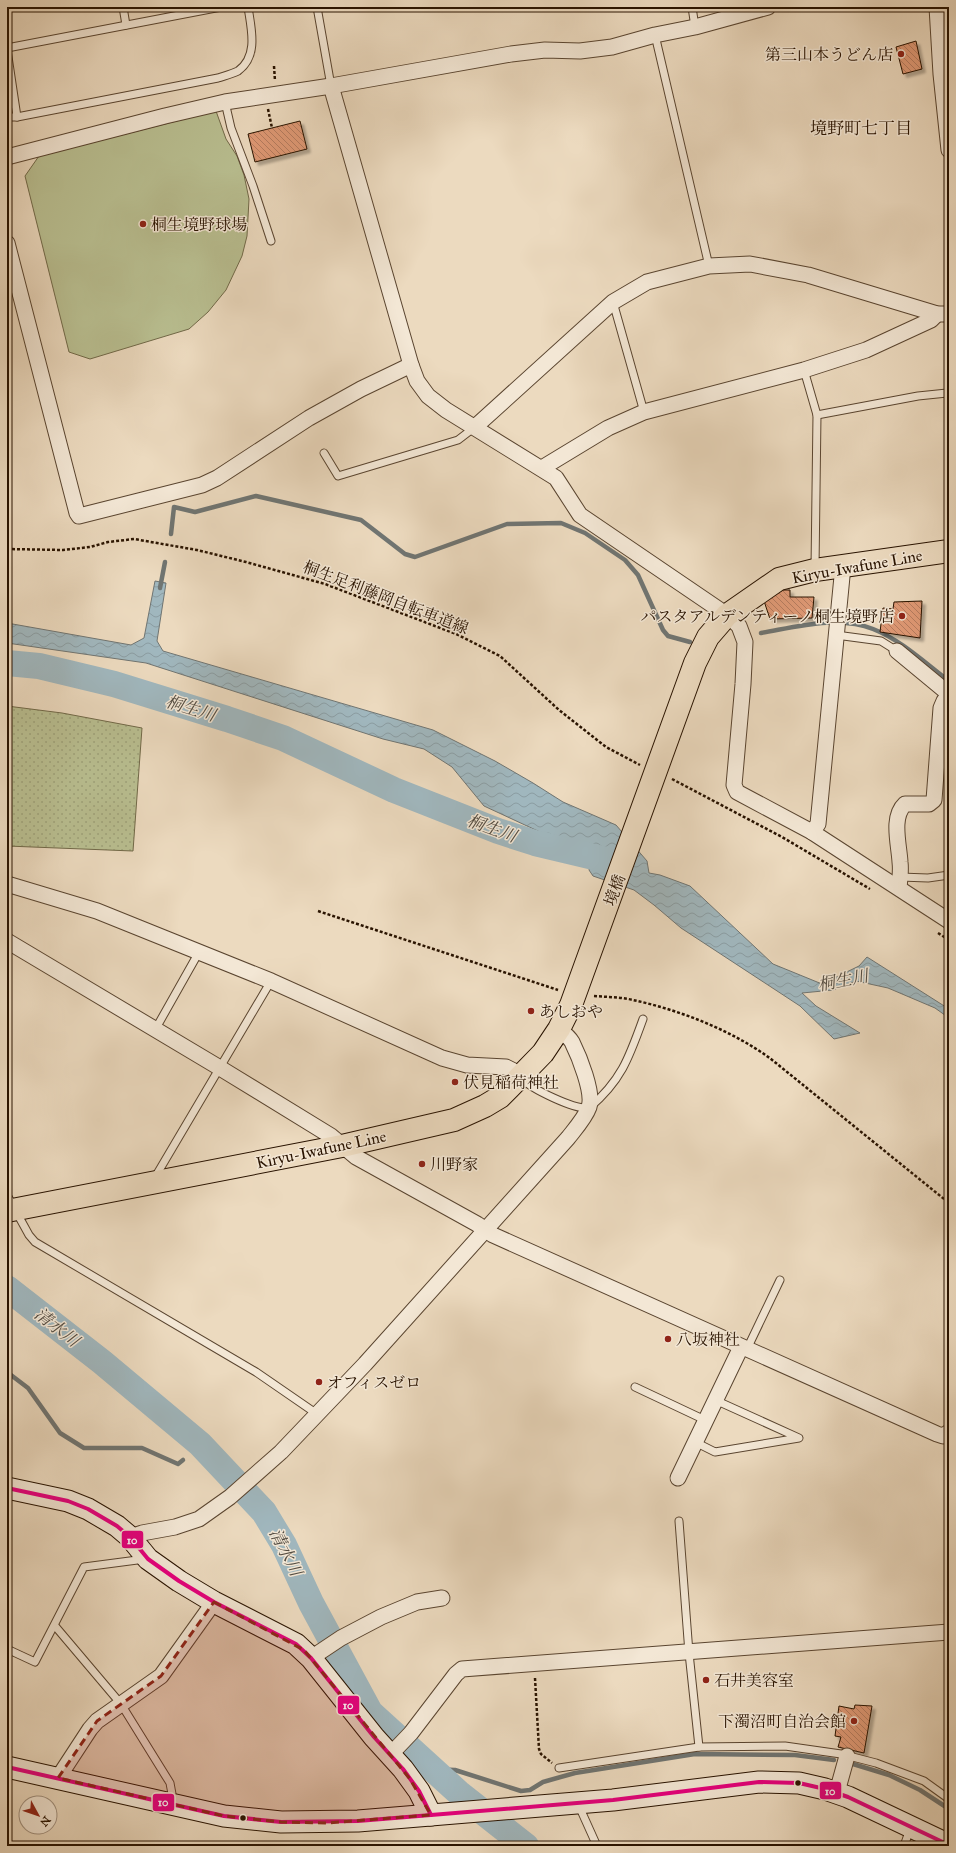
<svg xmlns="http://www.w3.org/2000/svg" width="956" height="1853" font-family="'IM FELL Great Primer','Noto Serif JP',serif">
	<defs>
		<pattern id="park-dots" width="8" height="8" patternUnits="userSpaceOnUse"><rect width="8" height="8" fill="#b9bf91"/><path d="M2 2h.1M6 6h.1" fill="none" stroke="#9fa37b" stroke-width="1.8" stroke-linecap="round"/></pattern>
		<pattern id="water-waves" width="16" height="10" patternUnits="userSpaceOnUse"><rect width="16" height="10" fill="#a0b7be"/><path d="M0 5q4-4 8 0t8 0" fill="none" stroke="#8a9ca2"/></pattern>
		<pattern id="building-back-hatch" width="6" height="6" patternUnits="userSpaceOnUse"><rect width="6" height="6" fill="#df9975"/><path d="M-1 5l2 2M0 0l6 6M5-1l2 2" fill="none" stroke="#b57c5e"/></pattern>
		<filter id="shadow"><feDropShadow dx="3.5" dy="3.5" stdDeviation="1" flood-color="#0004"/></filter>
	</defs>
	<rect width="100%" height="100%" fill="#ecdabf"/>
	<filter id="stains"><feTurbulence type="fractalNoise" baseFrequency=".005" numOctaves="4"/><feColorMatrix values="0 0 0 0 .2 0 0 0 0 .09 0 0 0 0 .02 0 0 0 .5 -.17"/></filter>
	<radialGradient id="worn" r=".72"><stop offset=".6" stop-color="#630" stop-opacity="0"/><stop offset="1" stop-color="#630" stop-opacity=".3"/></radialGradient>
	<!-- park -->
	<polygon fill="url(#park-dots)" stroke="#716948" points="7,706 62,713 142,728 133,851 7,846"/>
	<!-- pitch -->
	<polygon fill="#b9bf91" stroke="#716948" points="216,111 226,139 237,156 244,175 249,199 247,236 242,256 226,290 208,312 189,329 90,359 69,352 25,176 39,156"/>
	<!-- water -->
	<polygon fill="url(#water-waves)" stroke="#707572" points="155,581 166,583 157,641 163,651 433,730 495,761 533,783 563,802 616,825 647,861 649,873 660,875 690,886 773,964 822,984 859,966 867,957 949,1009 949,1018 935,1008 888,988 856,981 833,990 802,993 816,1006 860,1033 834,1039 800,1006 681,928 654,905 634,890 593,876 589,870 591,859 568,845 484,806 452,767 424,749 383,739 146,663 7,643 7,623 131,645 144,638"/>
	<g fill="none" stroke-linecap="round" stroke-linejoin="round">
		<!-- stream -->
		<g stroke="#707572" stroke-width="4.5">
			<polyline points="171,534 174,507 195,512 256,496 361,520 405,554 415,557 507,524 561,523 585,533 625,560 638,575 663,630 668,636 690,642"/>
			<polyline points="160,588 165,562"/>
			<path d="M761,633C796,627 838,615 873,629C901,640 925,663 949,681"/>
			<polyline points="7,1372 28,1388 60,1433 84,1448 142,1448 178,1464 183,1460"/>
			<polyline points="853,1764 889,1775 920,1790 949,1809"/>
			<polyline points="432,1769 455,1770 521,1791 530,1790 543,1782 575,1773 695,1754 795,1755 834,1760"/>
		</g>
		<!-- river -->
		<g stroke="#a0b7be" stroke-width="26">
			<polyline points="7,663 39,666 114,684 227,719 283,738 394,790 498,831 535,843 615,862"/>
			<polyline points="7,1288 102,1362 200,1444 264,1512 284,1545 311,1603 370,1712 460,1794 526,1846"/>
		</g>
	</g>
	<!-- building -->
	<g fill="url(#building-back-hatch)" stroke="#291300" filter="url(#shadow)">
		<polygon points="916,41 922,69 903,74 896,47"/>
		<polygon points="300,121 307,149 255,162 248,134"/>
		<polygon points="783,590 790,590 790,597 814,597 812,618 770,619 764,601"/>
		<polygon points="922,601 920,638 880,632 883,608 893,609 894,602"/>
		<polygon points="855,1705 872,1706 864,1753 838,1747 841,1737 835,1736 839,1706 854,1709"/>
	</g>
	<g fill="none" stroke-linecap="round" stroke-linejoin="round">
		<!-- lane casing -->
		<g stroke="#5a4530" stroke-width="9">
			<g id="lane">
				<polyline points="123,7 126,25"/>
				<polyline points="317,7 331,86"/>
				<polyline points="692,7 695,27"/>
				<polyline points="655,35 709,266"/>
				<polyline points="7,48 221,7"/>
				<polyline points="7,50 17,117"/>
				<polyline points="225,102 231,128 253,186 271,241"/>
				<path d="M7,117H17L218,78C224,76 232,74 238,71C259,56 251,28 248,7"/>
				<polyline points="613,302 644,412"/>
				<polyline points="804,370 817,415 815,568"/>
				<polyline points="817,415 918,396 947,393 949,394"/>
				<polyline points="324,453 338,476 458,440 475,427"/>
				<polyline points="836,635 881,641 897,651"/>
				<polyline points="900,877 928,878 949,875"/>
				<polyline points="155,1030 199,952"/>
				<path d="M521,1078C531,1089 575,1110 589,1108C621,1081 629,1058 643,1019"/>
				<polyline points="154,1179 271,981"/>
				<polyline points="7,1195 29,1235 35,1242 256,1372 317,1414"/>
				<polyline points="747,1349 780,1280"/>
				<polyline points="635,1387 705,1420"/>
				<polyline points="695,1442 715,1452 799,1438 715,1400"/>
				<polyline points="679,1521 689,1653 699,1747"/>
				<polyline points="55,1626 121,1704 170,1783 172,1794 172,1802"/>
				<polyline points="7,1649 35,1662 84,1567 145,1559"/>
				<polyline points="559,1768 699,1747 785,1746 841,1754 876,1763 924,1781 949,1799"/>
				<polyline points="579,1806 597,1846"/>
				<polyline points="904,1846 910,1829"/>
			</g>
		</g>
		<!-- street casing -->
		<g stroke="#5a4530" stroke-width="17">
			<g id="street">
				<polyline points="937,7 941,74 949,150"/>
				<polyline points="331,86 411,365 417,381 428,396 446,410 556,478 580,515 727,615 739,626 745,642 743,684 734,785 737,792 812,832 949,921"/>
				<polyline points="7,157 165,116 225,102 331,86 511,54 545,50 580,51 612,47 655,35 695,27 768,7"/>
				<polyline points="7,243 77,513 79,516 202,485 217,478 309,418 361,389 411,365"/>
				<polyline points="475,427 613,302 647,282 709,266 750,264 808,275 937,314 949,314"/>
				<polyline points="542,468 608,428 644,412 804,370 866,350 931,320 937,314"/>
				<polyline points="897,651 949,694"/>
				<polyline points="812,832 818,824 843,566"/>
				<polyline points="7,884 97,911 271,981 442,1058 467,1065 506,1067 512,1070 520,1076"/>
				<path d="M899,887C900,879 901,870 900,862C899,844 891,817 905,804H929L934,800L941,708L944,701L949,695"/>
				<polyline points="7,941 220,1068 331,1136 356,1157 477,1224 493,1235 937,1434 943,1436 949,1432"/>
				<polyline points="678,1478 741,1347"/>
				<path d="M130,1537L142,1533L175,1527L199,1519L230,1497L281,1452L365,1364L568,1138C575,1129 585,1118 589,1107C594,1093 579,1056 572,1042C569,1037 564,1033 559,1029"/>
				<polyline points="311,1658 341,1638 381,1617 417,1602 442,1598"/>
				<polyline points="390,1755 411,1733 456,1674 462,1669 949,1632"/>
				<polyline points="58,1778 90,1729 97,1721 161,1676 214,1602"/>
				<polyline points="837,1792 847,1756"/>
			</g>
		</g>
		<!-- secondary casing -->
		<g stroke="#291300" stroke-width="23">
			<g id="secondary">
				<polyline points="7,1488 68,1501 88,1509 117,1526 130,1537 148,1559 179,1581 214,1602 296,1644 311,1658 374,1737 403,1769 419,1791 431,1815"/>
				<polyline points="7,1767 224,1816 281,1822 358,1821 613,1800 759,1782 799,1783 825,1789 848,1797 949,1845"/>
			</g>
		</g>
		<!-- primary casing -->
		<g stroke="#291300" stroke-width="24">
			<polyline id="primary" points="7,1211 342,1146 454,1120 485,1106 500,1097 509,1088 543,1053 559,1029 571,1005 695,663 708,637 727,615 779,579 815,570 949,551"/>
		</g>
		<!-- path -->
		<g stroke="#291300" stroke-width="2.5" stroke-dasharray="3 2" stroke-linecap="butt">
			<polyline points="274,66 275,81"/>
			<polyline points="268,109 272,128"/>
			<polyline points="7,549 63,550 90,547 108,542 134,539 197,550 246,562 325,584 456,634 500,656 559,710 606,747 640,765"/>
			<polyline points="672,779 782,837 870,889"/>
			<polyline points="318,911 558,990"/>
			<polyline points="938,933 949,940"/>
			<polyline points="947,968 949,965"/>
			<path d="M594,996C607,997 620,997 633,1000C680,1010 733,1031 771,1059L949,1203"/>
			<polyline points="535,1678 539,1749 541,1754 552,1763"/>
		</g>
		<!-- lane -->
		<use href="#lane" stroke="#f3e7d5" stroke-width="7"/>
		<!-- street -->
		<use href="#street" stroke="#f3e7d5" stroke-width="15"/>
		<!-- secondary -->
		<use href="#secondary" stroke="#f3e7d5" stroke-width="21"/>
		<!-- primary -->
		<use href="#primary" stroke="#ecdabf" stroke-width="22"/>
		<!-- bus-1 casing -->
		<g stroke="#f3e7d5" stroke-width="7">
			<g id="bus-1">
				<polyline points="7,1488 68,1501 88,1509 117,1526 130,1537 148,1559 179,1581 214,1602 296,1644 311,1658 374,1737 403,1769 419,1791 431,1815"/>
				<polyline points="7,1767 224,1816 281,1822 358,1821 613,1800 759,1782 799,1783 825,1789 848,1797 949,1845"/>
			</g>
		</g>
		<!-- bus-1 -->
		<use href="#bus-1" stroke="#e5007d" stroke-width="4"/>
	</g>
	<!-- marked area -->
	<path fill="#8f2418" fill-opacity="0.2" stroke="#8f2418" stroke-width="3" stroke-dasharray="8 5" stroke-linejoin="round" d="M214,1602L304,1650L410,1779L431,1815L327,1823L281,1822L224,1816L58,1778L97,1721L161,1676Z"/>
	<!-- markers -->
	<g fill="#8f2418" stroke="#f3e7d5" stroke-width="1.5">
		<circle cx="901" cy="54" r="4"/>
		<circle cx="143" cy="224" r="4"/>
		<circle cx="902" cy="616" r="4"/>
		<circle cx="531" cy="1011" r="4"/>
		<circle cx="455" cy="1082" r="4"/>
		<circle cx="422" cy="1164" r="4"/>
		<circle cx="668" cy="1339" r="4"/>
		<circle cx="319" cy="1382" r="4"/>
		<circle cx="706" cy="1680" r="4"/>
		<circle cx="854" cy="1721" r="4"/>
	</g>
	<g fill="#291300" stroke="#f3e7d5" stroke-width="1.5">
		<circle cx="798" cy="1783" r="3.5"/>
		<circle cx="243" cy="1818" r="3.5"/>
	</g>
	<g text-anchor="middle" stroke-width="3" stroke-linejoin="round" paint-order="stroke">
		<!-- poi labels -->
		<g font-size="16" fill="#291300" stroke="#f3e7d5" text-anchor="start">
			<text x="893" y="60" text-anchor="end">第三山本うどん店</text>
			<text x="151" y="230">桐生境野球場</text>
			<text x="894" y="622" text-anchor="end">パスタアルデンティーノ桐生境野店</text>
			<text x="539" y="1017">あしおや</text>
			<text x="463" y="1088">伏見稲荷神社</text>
			<text x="430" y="1170">川野家</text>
			<text x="676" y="1345">八坂神社</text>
			<text x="327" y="1388">オフィスゼロ</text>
			<text x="714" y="1686">石井美容室</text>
			<text x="846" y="1727" text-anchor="end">下濁沼町自治会館</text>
		</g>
		<!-- street labels -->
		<g font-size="16" fill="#291300" stroke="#f3e7d5">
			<text transform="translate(857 566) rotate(-10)" y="6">Kiryu-Iwafune Line</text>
			<text transform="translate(386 597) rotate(21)" y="6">桐生足利藤岡自転車道線</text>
			<text transform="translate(614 890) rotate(-70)" y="6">境橋</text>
			<text transform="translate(321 1149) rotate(-12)" y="6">Kiryu-Iwafune Line</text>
		</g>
		<!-- neighbourhood labels -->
		<g font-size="17" fill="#291300" stroke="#f3e7d5">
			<text x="861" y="134">境野町七丁目</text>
		</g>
		<!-- water labels -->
		<g font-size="17" font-style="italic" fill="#534c42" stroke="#f3e7d5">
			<text transform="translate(191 708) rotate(17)" y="6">桐生川</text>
			<text transform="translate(492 828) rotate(20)" y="6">桐生川</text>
			<text transform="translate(843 980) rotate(-11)" y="6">桐生川</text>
			<text transform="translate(57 1327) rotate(38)" y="6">清水川</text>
			<text transform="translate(286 1552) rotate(63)" y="6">清水川</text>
		</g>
	</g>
	<g stroke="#f3e7d5" stroke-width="1.5">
		<rect x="121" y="1530" width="23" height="19" rx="4" fill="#e5007d"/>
		<rect x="337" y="1695" width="23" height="20" rx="4" fill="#e5007d"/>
		<rect x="819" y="1781" width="23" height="19" rx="4" fill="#e5007d"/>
		<rect x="152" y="1793" width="23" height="19" rx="4" fill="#e5007d"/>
	</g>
	<g font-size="11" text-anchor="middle" font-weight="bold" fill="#fff">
		<text x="132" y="1544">10</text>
		<text x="348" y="1709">10</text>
		<text x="830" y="1795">10</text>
		<text x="163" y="1806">10</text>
	</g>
	<!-- margin -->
	<rect width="956" height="1853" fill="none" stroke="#ecdabf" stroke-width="24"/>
	<rect x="8" y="8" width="940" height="1837" fill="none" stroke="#291300" stroke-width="2"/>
	<rect x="12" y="12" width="932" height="1829" fill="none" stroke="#291300"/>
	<!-- north arrow -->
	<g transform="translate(38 1815) rotate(130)"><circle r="19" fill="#f3e7d5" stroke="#a29280"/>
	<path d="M0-3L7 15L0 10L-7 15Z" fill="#8f2418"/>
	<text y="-6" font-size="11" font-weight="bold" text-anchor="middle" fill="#291300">N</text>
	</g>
	<rect width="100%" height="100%" filter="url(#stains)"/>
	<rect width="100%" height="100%" fill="url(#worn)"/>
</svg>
